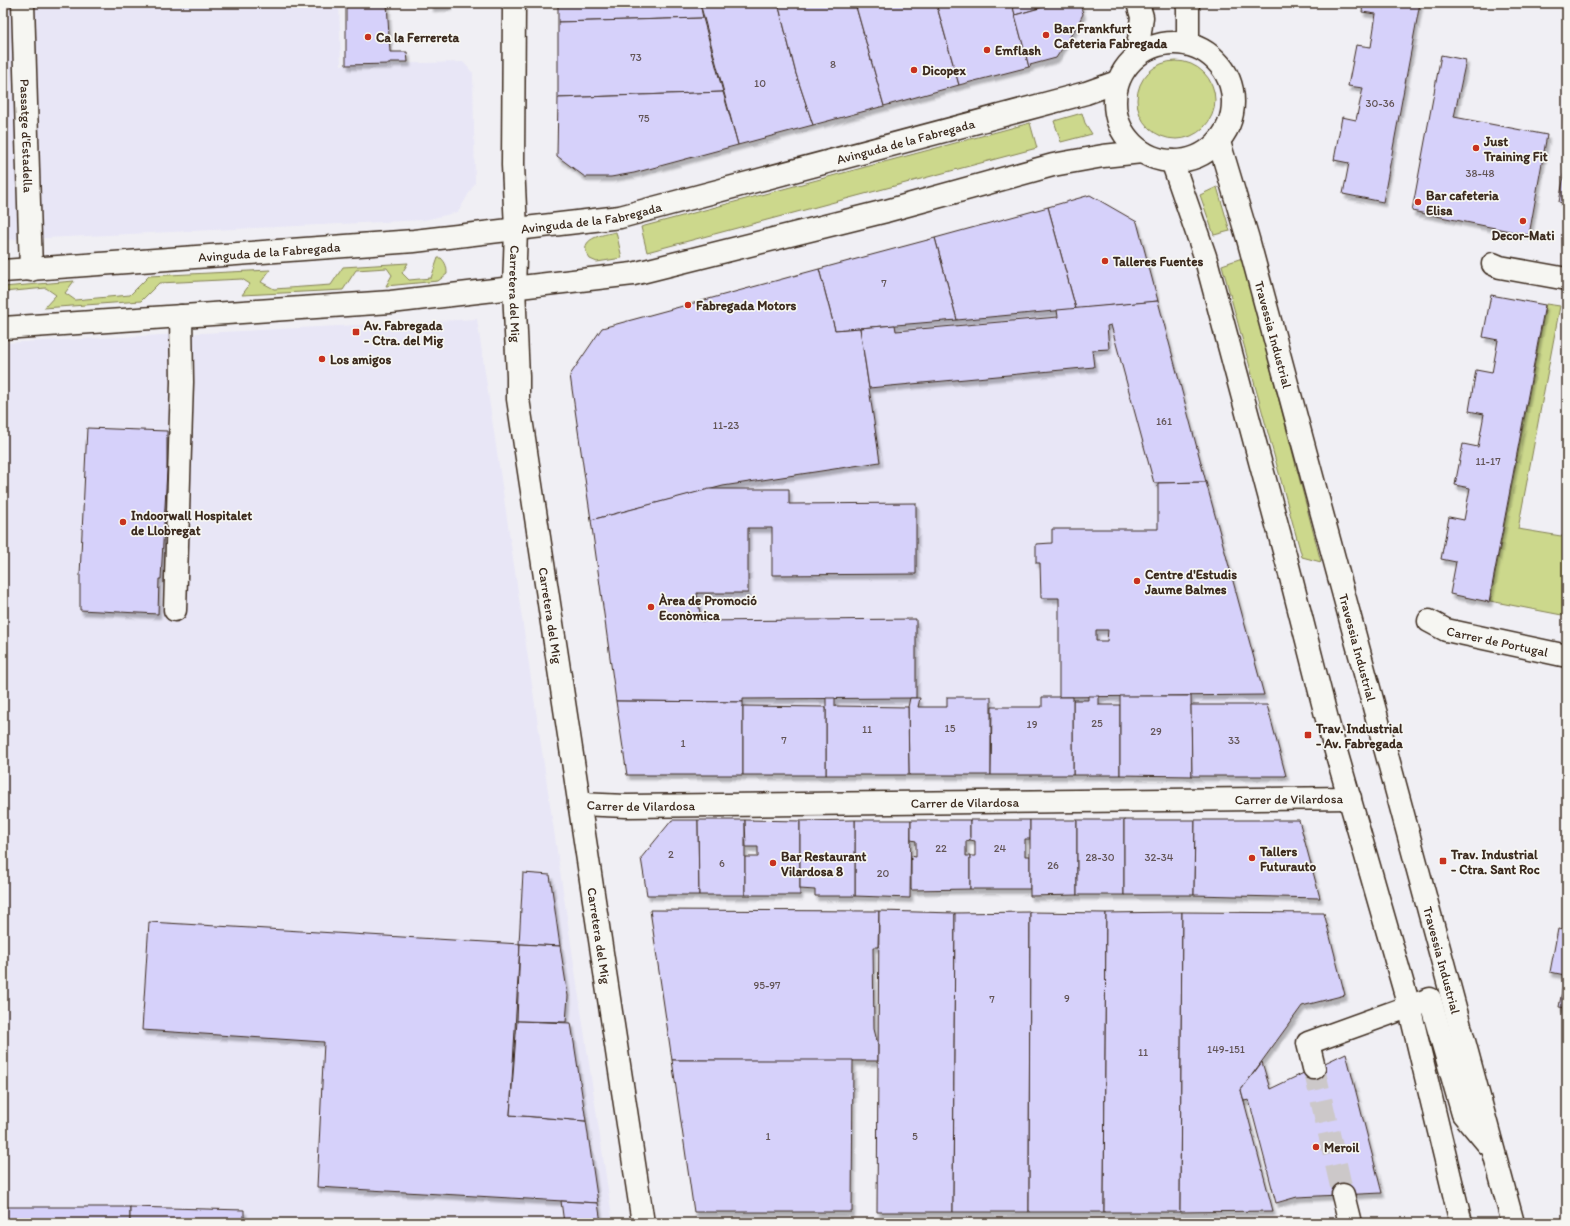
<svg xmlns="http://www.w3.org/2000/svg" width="1570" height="1226" font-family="Itim,sans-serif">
	<defs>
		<filter id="shadow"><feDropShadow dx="2.5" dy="4.5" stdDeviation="1" flood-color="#0004"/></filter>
	</defs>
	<rect width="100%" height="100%" fill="#f0eff4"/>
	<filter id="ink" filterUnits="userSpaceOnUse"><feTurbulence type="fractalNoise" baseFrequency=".025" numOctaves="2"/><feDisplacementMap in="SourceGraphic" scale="8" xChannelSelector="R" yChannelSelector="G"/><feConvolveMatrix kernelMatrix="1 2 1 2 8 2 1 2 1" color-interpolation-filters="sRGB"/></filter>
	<g filter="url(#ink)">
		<!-- built -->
		<g fill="#e8e6f6">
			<polygon points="3,3 339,3 341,65 463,62 473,73 475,183 458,212 425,220 3,240"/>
			<polygon points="1090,196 1137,222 1286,776 627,775 570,375 602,328"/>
			<polygon points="477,319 613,1223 3,1223 3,343"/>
		</g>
		<!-- green -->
		<g fill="#ccd88c" stroke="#848155">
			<circle cx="1176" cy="100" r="39"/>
			<polygon points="1082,113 1085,123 1092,134 1061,142 1054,121"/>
			<polygon points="1030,123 1037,148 647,252 641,227"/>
			<polygon points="1217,187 1230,231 1214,235 1200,195"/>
			<path d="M616,232L622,258L597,262L590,259C575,238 603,235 616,232Z"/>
			<path d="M438,258H441C446,263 447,267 447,274L438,281L386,286L392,275L387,268L356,270L343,290L242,295L250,284L242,279L159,283L141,301L44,308L56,295L46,288L3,292V287L74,281L65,293L75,300L130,295L149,276L270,270L261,282L274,289L331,285L343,267L408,263L402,273L409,280L431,278Z"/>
			<polygon points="1242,258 1321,562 1302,557 1222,265"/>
			<polygon points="1546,304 1560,306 1518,529 1567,537 1567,616 1490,601"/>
		</g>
		<!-- building -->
		<g fill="#d6d1fa" stroke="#3b2a1e" fill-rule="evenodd" filter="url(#shadow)">
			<polygon points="346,3 387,3 390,52 407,52 408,62 390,62 390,64 346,65"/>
			<polygon points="431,3 449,3 449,6 431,7"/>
			<polygon points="558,3 700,3 703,18 558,22"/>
			<polygon points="700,3 778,3 796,74 813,125 738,145"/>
			<polygon points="778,3 855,3 884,106 813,125 796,74"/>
			<polygon points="855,3 936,3 959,85 884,106"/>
			<polygon points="936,3 1012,3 1029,67 959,85"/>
			<polygon points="1012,3 1057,3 1015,15"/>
			<polygon points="1057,3 1080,3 1083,14 1077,26 1056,58 1030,65 1031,66 1029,67 1015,15"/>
			<polygon points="1363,3 1420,3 1383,202 1343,194 1349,163 1334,160 1342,117 1356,120 1363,88 1348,86 1356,45 1371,47 1376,14 1362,12"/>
			<polygon points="703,18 723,92 558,98 558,22"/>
			<polygon points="1441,55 1466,60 1454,117 1547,135 1529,235 1412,211"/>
			<polygon points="723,92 738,145 634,173 611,177 585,177 557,156 558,98"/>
			<polygon points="1567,160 1567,204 1559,202"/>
			<polygon points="1090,195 1137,222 1158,301 1076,309 1048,207"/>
			<polygon points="1048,207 1076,309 957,320 935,238"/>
			<polygon points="935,238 957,320 835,330 819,269"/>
			<polygon points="819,269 835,330 860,328 880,462 723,486 591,520 570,375 602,328"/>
			<polygon points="1491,295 1545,305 1489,602 1450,594 1456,562 1441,559 1449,517 1464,520 1470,488 1455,485 1463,444 1478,447 1484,414 1469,411 1476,370 1492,373 1498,340 1483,337"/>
			<polygon points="1158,301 1206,482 1154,483 1111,325 1107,326 1109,349 1092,350 1094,367 869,388 860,328 895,325 896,331 1058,317 1057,310"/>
			<polygon points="87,428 167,431 167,470 161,579 159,579 158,614 80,610 80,575"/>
			<path d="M1206,482L1264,695L1059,697V598H1041L1040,563H1036V544L1052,543V529H1158V483ZM1096,630H1108L1107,641H1096Z"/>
			<polygon points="709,489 789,489 789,504 916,503 916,574 772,575 772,528 748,528 748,593 697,593 701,621 916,619 916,698 743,699 743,702 616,701 591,520"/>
			<polygon points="1088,696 1099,696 1099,705 1120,705 1120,775 1073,775 1073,700 1088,700"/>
			<polygon points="1120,696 1191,696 1192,776 1120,775"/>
			<polygon points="947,697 991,697 991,775 909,775 908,707 910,698 920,698 918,707 947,707"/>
			<polygon points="1042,697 1073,697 1073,775 991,775 992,707 1042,707"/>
			<polygon points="826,698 835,698 835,706 908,707 909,775 826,775"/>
			<polygon points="616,701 743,702 743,775 627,775"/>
			<polygon points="1191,705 1267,705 1286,776 1192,776"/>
			<polygon points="743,706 826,707 826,775 743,775"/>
			<polygon points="672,820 698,820 699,895 647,895 641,858"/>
			<polygon points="698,820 745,820 745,895 699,895"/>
			<polygon points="745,820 800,821 800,895 745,895 745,857 758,857 758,847 746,847"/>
			<polygon points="855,820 911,820 910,898 855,896"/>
			<polygon points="855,820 855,896 815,896 815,890 800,889 800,821"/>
			<polygon points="911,820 970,820 970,840 966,841 966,856 970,856 970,889 911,890 911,856 916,857 916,841 911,840"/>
			<polygon points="970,820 1030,820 1030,839 1025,839 1025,856 1030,856 1030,889 970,889 970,856 975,856 975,841 970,840"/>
			<polygon points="1030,820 1077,820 1077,895 1030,896"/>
			<rect x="1077" y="820" width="47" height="75"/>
			<polygon points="1124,820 1195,820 1194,895 1124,895"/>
			<polygon points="1195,820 1299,820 1320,898 1194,895"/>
			<polygon points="523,873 550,875 560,946 519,944"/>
			<polygon points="650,910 879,911 878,947 873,947 874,1029 878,1045 878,1061 672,1060"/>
			<polygon points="879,911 955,913 953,1212 877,1212"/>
			<polygon points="1030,912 1029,1212 953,1212 955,913"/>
			<polygon points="1030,912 1106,913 1104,1212 1029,1212"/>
			<polygon points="1182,912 1180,1212 1104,1212 1106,913"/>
			<polygon points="1182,912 1324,913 1345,995 1302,1006 1241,1090 1273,1211 1180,1212"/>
			<polygon points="149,922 520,944 510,1115 586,1121 598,1203 317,1187 324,1042 142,1030"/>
			<polygon points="1558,929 1567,931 1567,1008 1559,1007 1565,975 1550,972"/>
			<polygon points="520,944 560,946 568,996 566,1022 517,1021"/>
			<polygon points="517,1021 571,1023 586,1121 510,1115"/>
			<polygon points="1346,1053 1382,1193 1297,1197 1276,1203 1249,1100 1244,1101 1241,1090 1262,1062 1270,1089"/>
			<polygon points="672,1060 853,1060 852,1212 694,1212"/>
			<polygon points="561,1201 598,1203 601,1223 564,1223"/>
			<rect x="3" y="1207" width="127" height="16"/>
			<polygon points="130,1207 244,1210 244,1223 130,1223"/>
			<polygon points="303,1220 495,1221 495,1223 303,1223"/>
		</g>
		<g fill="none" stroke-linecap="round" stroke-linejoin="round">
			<!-- minor-tunnel -->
			<polyline stroke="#ccc8c9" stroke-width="22" stroke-dasharray="22 11" stroke-linecap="butt" points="1314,1068 1343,1195"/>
			<!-- minor casing -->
			<g stroke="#3b2a1e" stroke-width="25">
				<g id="minor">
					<path id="s1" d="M23,3L31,270"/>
					<path id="s2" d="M514,3L513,165L516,229L514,288L518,377V399L643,1223"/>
					<polyline points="1187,3 1188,9 1188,44"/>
					<circle cx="1174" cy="102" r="59"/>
					<polyline points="1137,55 1142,17 1138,3"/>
					<path id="s3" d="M1219,142L1248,239L1513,1223"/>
					<polyline points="1172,161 1205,256 1288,566 1329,727 1409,1006 1461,1223"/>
					<polyline points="1493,264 1500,267 1567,279"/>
					<path id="s4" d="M3,271L414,241L620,217L1086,93L1117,82"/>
					<polyline points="3,328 391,302 633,274 886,211 1053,165 1103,156 1142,152"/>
					<polyline points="175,610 182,382 181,316"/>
					<path id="s5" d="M1429,621L1446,630L1567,656"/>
					<path id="s6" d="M579,804L626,806L1350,798"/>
					<polyline points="1314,1068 1308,1043 1430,999 1463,1114 1488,1144"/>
					<polyline points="1343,1195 1350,1223"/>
				</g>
			</g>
			<!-- minor -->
			<use href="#minor" stroke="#f6f6f2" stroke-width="22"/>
		</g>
	</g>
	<!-- markers -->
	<g fill="#c8321e" stroke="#f6f6f2" stroke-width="1.5">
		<circle cx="1046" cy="35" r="4"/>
		<circle cx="368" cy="37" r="4"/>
		<circle cx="987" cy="50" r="4"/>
		<circle cx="914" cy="70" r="4"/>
		<circle cx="1476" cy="148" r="4"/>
		<circle cx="1418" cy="202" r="4"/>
		<circle cx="1523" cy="221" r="4"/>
		<circle cx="1105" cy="261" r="4"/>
		<circle cx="688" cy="305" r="4"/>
		<rect x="352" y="328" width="8" height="8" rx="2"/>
		<circle cx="322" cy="359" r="4"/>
		<circle cx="123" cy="522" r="4"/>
		<circle cx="1137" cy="581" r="4"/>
		<circle cx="651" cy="607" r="4"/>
		<rect x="1304" y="731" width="8" height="8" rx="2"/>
		<circle cx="1252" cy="858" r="4"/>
		<rect x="1439" y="857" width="8" height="8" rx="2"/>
		<circle cx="773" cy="863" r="4"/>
		<circle cx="1316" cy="1147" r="4"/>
	</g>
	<g text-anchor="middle" stroke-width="3.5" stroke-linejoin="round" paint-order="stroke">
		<!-- number labels -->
		<g font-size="11" fill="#625455">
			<text x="636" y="61">73</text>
			<text x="833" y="68">8</text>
			<text x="760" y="87">10</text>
			<text x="1380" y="107">30-36</text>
			<text x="644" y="122">75</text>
			<text x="1480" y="177">38-48</text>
			<text x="884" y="287">7</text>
			<text x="1164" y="425">161</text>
			<text x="726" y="429">11-23</text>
			<text x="1488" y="465">11-17</text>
			<text x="1097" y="727">25</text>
			<text x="1032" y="728">19</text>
			<text x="950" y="732">15</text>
			<text x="867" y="733">11</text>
			<text x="1156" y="735">29</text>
			<text x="784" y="744">7</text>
			<text x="1234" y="744">33</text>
			<text x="683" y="747">1</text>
			<text x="941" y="852">22</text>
			<text x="1000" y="852">24</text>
			<text x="671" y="858">2</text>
			<text x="1100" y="861">28-30</text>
			<text x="1159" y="861">32-34</text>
			<text x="722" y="867">6</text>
			<text x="1053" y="869">26</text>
			<text x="883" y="877">20</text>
			<text x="767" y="989">95-97</text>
			<text x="1067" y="1002">9</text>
			<text x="992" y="1003">7</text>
			<text x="1226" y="1053">149-151</text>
			<text x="1143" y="1056">11</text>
			<text x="768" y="1140">1</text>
			<text x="915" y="1140">5</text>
		</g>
		<!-- poi labels -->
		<g font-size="13" font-weight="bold" fill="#3b2a1e" stroke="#f6f6f2" text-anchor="start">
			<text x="1054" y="33">Bar Frankfurt<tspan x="1054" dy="15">Cafeteria Fabregada</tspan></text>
			<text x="376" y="42">Ca la Ferrereta</text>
			<text x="995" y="55">Emflash</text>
			<text x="922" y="75">Dicopex</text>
			<text x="1484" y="146">Just<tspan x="1484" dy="15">Training Fit</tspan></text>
			<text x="1426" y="200">Bar cafeteria<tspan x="1426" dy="15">Elisa</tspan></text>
			<text x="1523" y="240" text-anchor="middle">Decor-Mati</text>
			<text x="1113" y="266">Talleres Fuentes</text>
			<text x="696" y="310">Fabregada Motors</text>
			<text x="364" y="330">Av. Fabregada<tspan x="364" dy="15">- Ctra. del Mig</tspan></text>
			<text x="330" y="364">Los amigos</text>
			<text x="131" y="520">Indoorwall Hospitalet<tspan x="131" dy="15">de Llobregat</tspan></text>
			<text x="1145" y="579">Centre d'Estudis<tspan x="1145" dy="15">Jaume Balmes</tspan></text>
			<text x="659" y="605">Àrea de Promoció<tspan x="659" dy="15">Econòmica</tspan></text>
			<text x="1316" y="733">Trav. Industrial<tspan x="1316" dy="15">- Av. Fabregada</tspan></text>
			<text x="1260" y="856">Tallers<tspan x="1260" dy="15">Futurauto</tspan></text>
			<text x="1451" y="859">Trav. Industrial<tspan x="1451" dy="15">- Ctra. Sant Roc</tspan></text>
			<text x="781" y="861">Bar Restaurant<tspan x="781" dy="15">Vilardosa 8</tspan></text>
			<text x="1324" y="1152">Meroil</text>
		</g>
		<!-- street labels -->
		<g font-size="13" fill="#3b2a1e" stroke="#f6f6f2">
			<text dy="5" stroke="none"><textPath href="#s1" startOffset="133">Passatge d'Estadella</textPath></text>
			<text dy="5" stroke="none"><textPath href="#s4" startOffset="915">Avinguda de la Fabregada</textPath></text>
			<text dy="5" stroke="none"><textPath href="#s4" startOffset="591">Avinguda de la Fabregada</textPath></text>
			<text dy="5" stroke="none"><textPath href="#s4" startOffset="267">Avinguda de la Fabregada</textPath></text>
			<text dy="5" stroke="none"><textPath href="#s2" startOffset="291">Carretera del Mig</textPath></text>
			<text dy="5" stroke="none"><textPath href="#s3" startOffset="200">Travessia Industrial</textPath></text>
			<text dy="5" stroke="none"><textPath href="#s2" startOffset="615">Carretera del Mig</textPath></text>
			<text dy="5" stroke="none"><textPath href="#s5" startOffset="72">Carrer de Portugal</textPath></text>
			<text dy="5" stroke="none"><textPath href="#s3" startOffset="524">Travessia Industrial</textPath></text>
			<text dy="5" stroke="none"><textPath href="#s6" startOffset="710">Carrer de Vilardosa</textPath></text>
			<text dy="5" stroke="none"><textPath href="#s6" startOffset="386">Carrer de Vilardosa</textPath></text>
			<text dy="5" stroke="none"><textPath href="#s6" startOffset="62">Carrer de Vilardosa</textPath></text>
			<text dy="5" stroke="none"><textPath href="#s2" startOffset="939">Carretera del Mig</textPath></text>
			<text dy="5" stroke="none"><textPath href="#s3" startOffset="848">Travessia Industrial</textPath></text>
		</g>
	</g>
	<!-- margin -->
	<rect width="1570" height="1226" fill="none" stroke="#f6f6f2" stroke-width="16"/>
	<rect x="8" y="8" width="1554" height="1210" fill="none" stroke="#3b2a1e" stroke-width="1.5" filter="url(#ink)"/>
</svg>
